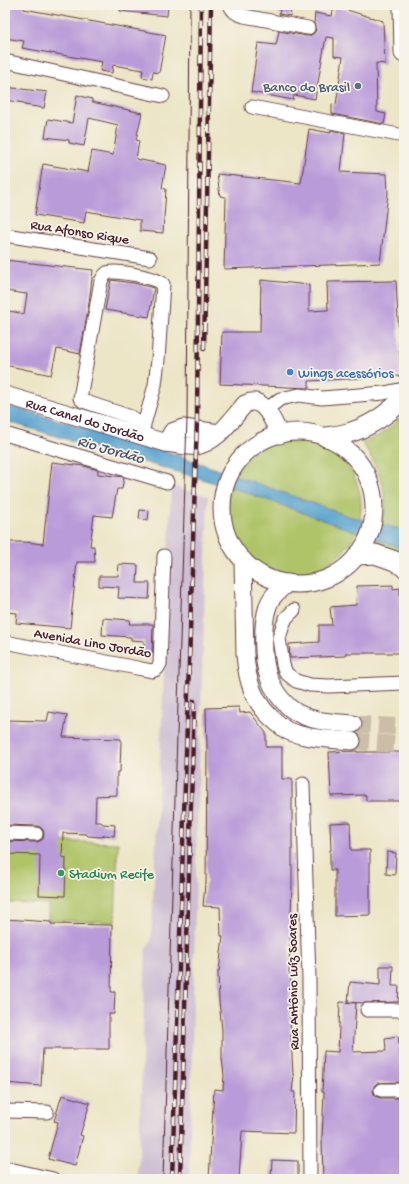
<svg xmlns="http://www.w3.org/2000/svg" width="409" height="1184" font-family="'Gochi Hand',sans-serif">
	<rect width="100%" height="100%" fill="#f7f3e8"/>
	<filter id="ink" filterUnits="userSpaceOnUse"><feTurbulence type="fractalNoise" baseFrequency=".025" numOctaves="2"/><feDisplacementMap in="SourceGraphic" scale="8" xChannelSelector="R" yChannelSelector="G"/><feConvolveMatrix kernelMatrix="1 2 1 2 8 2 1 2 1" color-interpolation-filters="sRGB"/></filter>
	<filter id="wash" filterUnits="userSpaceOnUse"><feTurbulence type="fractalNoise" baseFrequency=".012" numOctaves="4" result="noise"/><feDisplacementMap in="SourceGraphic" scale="16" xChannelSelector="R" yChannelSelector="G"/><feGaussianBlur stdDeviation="0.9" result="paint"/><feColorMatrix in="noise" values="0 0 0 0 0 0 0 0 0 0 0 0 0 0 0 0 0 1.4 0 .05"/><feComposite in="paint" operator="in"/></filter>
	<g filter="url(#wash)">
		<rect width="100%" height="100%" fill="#ece5c6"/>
		<!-- industrial -->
		<polygon fill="#cdbed3" points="171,486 208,496 197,827 189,1179 138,1179 146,948 151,942 163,697"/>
		<!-- green -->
		<g fill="#afc468" stroke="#7c724a">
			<path d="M399,418L404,504V559L389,547L372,543L380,528L386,508L382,481L369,453L362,443C379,436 387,432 399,418Z"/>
			<circle cx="294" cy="506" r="67"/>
			<polygon points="5,840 118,843 115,922 48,920 48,904 5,902"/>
		</g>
		<!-- water -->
		<polygon fill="#56a3cf" stroke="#50617d" points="5,405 151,446 349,516 404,530 404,549 242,491 5,421"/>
		<g id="blocks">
			<!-- building -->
			<g fill="#ba9bd9">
				<polygon points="9,5 24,5 24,9 166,35 159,73 153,72 152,79 142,77 143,70 113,65 112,73 100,71 102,62 22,48 24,41 5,38 5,31"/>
				<polygon points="120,5 168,5 167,16 120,11"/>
				<polygon points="281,5 292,5 290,16 279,14"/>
				<polygon points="334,6 383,21 385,64 376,63 377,112 386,114 384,124 332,114 332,104 336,105 343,57 334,56 334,38 326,37 315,99 294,95 293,100 251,92 258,43 276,45 279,31 307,36 311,35 314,33 316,30 314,23 315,13 332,16"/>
				<polygon points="5,87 47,92 44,108 24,105 24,103 5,100"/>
				<polygon points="77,95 92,99 92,102 142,113 136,140 139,141 136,159 166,165 162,188 166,189 163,233 140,231 140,220 86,211 84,223 35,215 43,164 88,172 92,151 113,155 118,125 89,118 84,146 69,143 69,140 45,137 48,119 72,123"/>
				<polygon points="309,129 331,133 331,130 345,133 341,172 387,174 388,193 380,263 224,269 226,197 220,196 217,174 301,183"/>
				<polygon points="5,260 93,270 89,303 80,354 57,349 51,375 5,365 5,310 24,314 27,294 5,291"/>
				<polygon points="111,280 134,283 154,288 149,317 105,310"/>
				<polygon points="261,280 309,285 309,311 328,310 327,282 396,281 401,376 309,381 309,388 220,384 222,332 260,332"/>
				<polygon points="52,462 84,466 98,470 98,474 124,477 122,489 117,489 112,517 94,515 90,546 94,546 95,562 77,562 70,628 16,623 17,613 5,612 5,542 25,542 43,544"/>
				<polygon points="140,510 149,511 148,520 139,519"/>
				<polygon points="119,564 138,565 137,583 150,583 149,599 118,598 119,587 99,586 99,576 118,576"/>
				<polygon points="393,585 393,589 400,588 400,607 403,653 345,653 346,656 290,658 289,644 319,642 319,625 332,625 330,607 356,605 357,586"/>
				<polygon points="103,618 130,620 129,624 153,624 152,656 144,656 144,641 131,640 131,637 102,635"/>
				<polygon points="239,707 240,713 250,712 266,733 266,747 282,747 282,779 292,779 292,886 289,973 291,973 289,1000 293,1075 294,1075 292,1092 295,1092 294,1133 242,1131 239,1179 209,1179 214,1089 223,1090 224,1075 222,1059 222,1030 219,1001 218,971 219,971 223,936 221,936 220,907 203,906 205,884 206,884 207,748 206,708"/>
				<polygon points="49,712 67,715 63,737 121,739 120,772 117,772 117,795 96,796 95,822 101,822 103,824 115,825 114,836 104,835 102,837 88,836 86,834 63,833 62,857 66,858 65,896 39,895 40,855 5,854 5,841 36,842 40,841 43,839 44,834 43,830 40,827 37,826 5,825 5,720 47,721"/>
				<polygon points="357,751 357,752 402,752 402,801 366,801 366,795 331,796 329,752"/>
				<polygon points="350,822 351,850 370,850 370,915 335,916 335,870 330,870 330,850 331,850 330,823"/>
				<polygon points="387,852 396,853 395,875 386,874"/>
				<polygon points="5,919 51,922 51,924 112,925 111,992 115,992 114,1014 109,1014 109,1049 43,1049 41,1086 5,1083"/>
				<polygon points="380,966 393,966 392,986 399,986 398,1002 364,1003 348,1002 350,982 380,985"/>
				<polygon points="340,1002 356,1003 353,1052 386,1051 385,1038 398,1036 403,1082 377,1083 374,1086 373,1090 374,1094 377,1097 381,1098 404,1098 404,1179 323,1179 322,1139 324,1092 322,1092 324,1051 338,1052"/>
				<polygon points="62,1095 90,1103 80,1135 83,1136 75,1166 48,1159 58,1122 54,1121"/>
				<polygon points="272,1160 298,1161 298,1179 271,1179"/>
			</g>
		</g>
	</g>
	<g filter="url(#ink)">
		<use href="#blocks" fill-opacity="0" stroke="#623d42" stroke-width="1"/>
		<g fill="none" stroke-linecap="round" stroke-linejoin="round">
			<!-- major-tunnel -->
			<g stroke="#ccbda7" stroke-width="17" stroke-dasharray="17 8" stroke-linecap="butt">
				<polyline points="353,724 404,727"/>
				<polyline points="352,741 404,745"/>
			</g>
			<!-- minor casing -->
			<g stroke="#623d42" stroke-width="15">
				<g id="minor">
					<path d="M230,5C233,12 237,14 244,16L308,28"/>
					<polyline points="5,61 163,96"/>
					<polyline points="252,107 404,136"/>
					<polyline points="5,235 150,258"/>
					<polyline points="266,410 280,399 299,395 322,398 384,393 404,389"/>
					<polyline points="5,434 167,482"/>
					<path d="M140,435L145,421L155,385L158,360L163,284C158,278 114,269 107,273C104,275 103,278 101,281L80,398L83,401L131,417L144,426"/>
					<polyline points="294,610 286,618 283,625 279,638 283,665 286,673 296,681 310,685 329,686 404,683"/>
					<polyline points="5,642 132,667 152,671 157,669 160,664 164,556"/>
					<polyline points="303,784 309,979 310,1179"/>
					<polyline points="5,833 36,834"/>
					<polyline points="367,1010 404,1010"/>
					<polyline points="381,1090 404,1090"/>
					<polyline points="5,1111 47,1112"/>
					<polyline points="5,1168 53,1179"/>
				</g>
			</g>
			<!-- major casing -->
			<g stroke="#623d42" stroke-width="19">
				<g id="major">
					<path id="s1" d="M5,395L166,443C175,444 186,447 195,446C217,443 231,420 245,404C264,394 273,422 280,435"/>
					<circle cx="298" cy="508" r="76"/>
					<polyline points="166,443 172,432 183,428 220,433"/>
					<path d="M243,560L245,654C247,682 254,704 276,722C280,725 284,729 288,731C308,739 331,739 352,741"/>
					<path d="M288,583C280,589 271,596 268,606C262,623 262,660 269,678C273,689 281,700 290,708C308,722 331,722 353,724"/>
				</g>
			</g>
			<!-- highway casing -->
			<g stroke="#623d42" stroke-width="21">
				<g id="highway">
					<polyline points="403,5 404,53"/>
					<path d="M326,437C333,436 341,435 348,433C370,427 388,414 404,398"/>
					<polyline points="358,555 375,554 395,561 404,567"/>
				</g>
			</g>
			<!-- minor -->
			<use href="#minor" stroke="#fff" stroke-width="13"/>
			<!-- major -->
			<use href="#major" stroke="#fff" stroke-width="17"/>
			<!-- highway -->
			<use href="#highway" stroke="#fff" stroke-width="19"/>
			<!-- tram -->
			<polyline stroke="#4a1f2b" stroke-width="1" points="163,1179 187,419 190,5"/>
			<!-- rail casing -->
			<g stroke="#4a1f2b" stroke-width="4.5">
				<g id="rail">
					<polyline points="204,349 211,5"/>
					<polyline points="172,1179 197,420 201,5"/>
					<polyline points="180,1179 194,701"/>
				</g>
			</g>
			<!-- rail -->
			<use href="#rail" stroke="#f7f3e8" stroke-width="3" stroke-dasharray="9" stroke-linecap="butt"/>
		</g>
	</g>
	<!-- markers -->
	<circle fill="#5c6f8a" stroke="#f7f3e8" stroke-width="1.5" cx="358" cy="86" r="4"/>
	<circle fill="#3f7fe0" stroke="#f7f3e8" stroke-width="1.5" cx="290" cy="372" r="4"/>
	<circle fill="#2e9e5b" stroke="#f7f3e8" stroke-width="1.5" cx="61" cy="873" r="4"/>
	<g text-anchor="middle" stroke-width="3.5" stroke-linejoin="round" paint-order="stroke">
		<!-- service labels -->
		<g font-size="14" fill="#4e5e75" stroke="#f7f3e8" text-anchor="end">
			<text x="350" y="91">Banco do Brasil</text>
		</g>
		<!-- street labels -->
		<g font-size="14" fill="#4a1f2b" stroke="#f7f3e8">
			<text transform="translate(80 231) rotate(9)" y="5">Rua Afonso Rique</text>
			<text dy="5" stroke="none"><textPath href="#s1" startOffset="84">Rua Canal do Jordão</textPath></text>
			<text transform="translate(93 642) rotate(10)" y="5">Avenida Lino Jordão</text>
			<text transform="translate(292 982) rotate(-91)" y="5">Rua Antônio Luíz Soares</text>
		</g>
		<!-- shop labels -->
		<g font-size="14" fill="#366cbe" stroke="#f7f3e8" text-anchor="start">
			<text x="298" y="377">Wings acessórios</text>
		</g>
		<!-- leisure labels -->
		<g font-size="14" fill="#27864d" stroke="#f7f3e8" text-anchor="start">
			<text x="69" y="878">Stadium Recife</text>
		</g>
		<!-- water labels -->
		<g font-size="15" font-style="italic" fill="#4f546d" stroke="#f7f3e8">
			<text transform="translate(111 449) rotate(16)" y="5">Rio Jordão</text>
		</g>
	</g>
	<!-- margin -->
	<rect width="409" height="1184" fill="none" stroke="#f7f3e8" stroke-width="20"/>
</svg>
